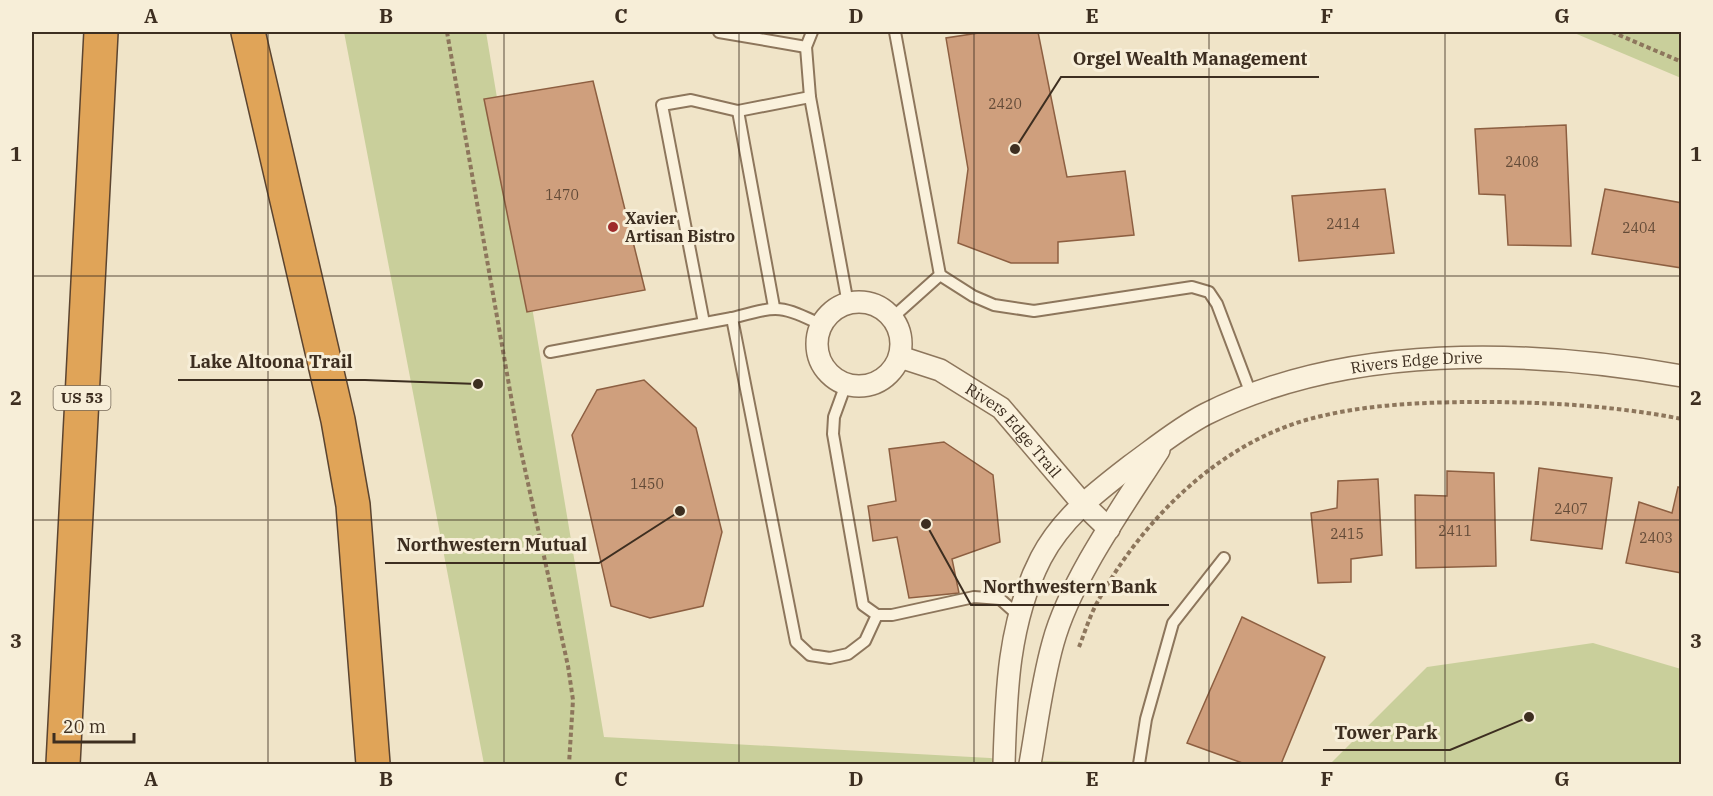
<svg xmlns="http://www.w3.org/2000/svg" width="1713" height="796" font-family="'IBM Plex Serif',serif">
	<rect width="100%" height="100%" fill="#f0e4c8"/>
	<!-- green -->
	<g fill="#c9cf9b">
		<polygon points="344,32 486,32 604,737 990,758 998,759 998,764 484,764"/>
		<polygon points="1572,32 1681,32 1681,78"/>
		<polygon points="1593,643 1681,669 1681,764 1330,764 1427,667"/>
		<polygon points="1040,761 1200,763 1204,764 1040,764"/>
	</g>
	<!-- building -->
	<g fill="#cf9f7d" stroke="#8d5f41" stroke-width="1.5">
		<polygon points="985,32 1038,32 1067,177 1125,171 1134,235 1058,242 1058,263 1011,263 958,243 968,169 946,38"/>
		<polygon points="593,81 645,290 527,312 484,99"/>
		<polygon points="1566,125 1571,246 1508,245 1505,195 1479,194 1475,129"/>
		<polygon points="1385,189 1394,253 1299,261 1292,196"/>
		<polygon points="1605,189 1682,203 1682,268 1592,254"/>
		<polygon points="644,380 696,428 722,532 703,606 650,618 611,606 572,435 597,390"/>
		<polygon points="944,442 993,475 1000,542 952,559 959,593 909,598 897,537 873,541 868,506 896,501 889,449"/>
		<polygon points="1539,468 1612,478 1602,549 1531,540"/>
		<polygon points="1447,471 1494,473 1496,566 1416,568 1415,495 1447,496"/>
		<polygon points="1378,479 1382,555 1351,559 1351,582 1318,583 1311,513 1337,508 1338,481"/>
		<polygon points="1678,487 1682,488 1682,573 1626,563 1639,502 1672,513"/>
		<polygon points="1242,617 1325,657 1281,764 1245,764 1187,743"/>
	</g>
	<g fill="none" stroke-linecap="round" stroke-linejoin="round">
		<!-- service casing -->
		<g stroke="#8d765c" stroke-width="14">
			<g id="service">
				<polyline points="719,32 806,47"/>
				<polyline points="812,32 806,47 810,97 848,304"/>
				<polyline points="738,111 774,307"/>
				<polyline points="940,275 973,296 994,305 1034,311 1192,287 1209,292 1217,304 1251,394"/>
				<polyline points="892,318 940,275 895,32"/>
				<polyline points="704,323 662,105 691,100 738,111 810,97"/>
				<path d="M822,325C778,304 778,306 732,318L796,642L810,655L830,658L848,654L865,641L877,615"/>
				<polyline points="550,352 732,318"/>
				<polyline points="846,384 834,417 833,434 863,605 877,615 892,615 974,597 1000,599 1018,615"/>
				<polyline points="1139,764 1146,719 1173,623 1224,558"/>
			</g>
		</g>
		<!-- minor casing -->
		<g stroke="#8d765c" stroke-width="24">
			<g id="minor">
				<circle cx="859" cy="344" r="42"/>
				<path id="s1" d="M900,357L940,370L1001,408L1082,503L1109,529"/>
				<path id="s2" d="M1004,764C1006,693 1008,622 1041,558C1062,518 1095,493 1130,466C1155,448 1179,428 1206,414C1348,343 1529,349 1682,376"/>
				<path d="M1030,764C1037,724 1042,682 1053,643C1070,580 1124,505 1159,450"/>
			</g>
		</g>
		<!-- motorway casing -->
		<g stroke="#5b4430" stroke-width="36">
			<g id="motorway">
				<polyline points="248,32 338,420 353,505 373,764"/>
				<polyline points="63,764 101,32"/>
			</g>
		</g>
		<!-- path -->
		<g stroke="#8d765c" stroke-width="4" stroke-dasharray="4.5 3" stroke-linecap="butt">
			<polyline points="447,32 519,442 568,666 573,700 569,764"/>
			<polyline points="1612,32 1682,62"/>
			<path d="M1079,647C1085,632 1090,615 1098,601C1142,521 1216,446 1306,420C1363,404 1424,402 1482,402C1550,402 1615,406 1682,419"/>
		</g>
		<!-- service -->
		<use href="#service" stroke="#faf1dc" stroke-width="10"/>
		<!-- minor -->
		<use href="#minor" stroke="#faf1dc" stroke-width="21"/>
		<!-- motorway -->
		<use href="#motorway" stroke="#e0a458" stroke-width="33"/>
	</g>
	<!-- grid -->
	<path fill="none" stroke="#3d2e20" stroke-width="1.5" stroke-opacity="0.55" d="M268,32V764M504,32V764M739,32V764M974,32V764M1209,32V764M1445,32V764M32,276H1682M32,520H1682"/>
	<!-- markers -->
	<circle fill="#9e2a2b" stroke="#f7eed8" stroke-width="2" cx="613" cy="227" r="6"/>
	<g text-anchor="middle" stroke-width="6" stroke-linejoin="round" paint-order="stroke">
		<!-- number labels -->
		<g font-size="14" fill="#624a37">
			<text x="1005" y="109">2420</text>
			<text x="1522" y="167">2408</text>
			<text x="562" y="200">1470</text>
			<text x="1343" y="229">2414</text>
			<text x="1639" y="233">2404</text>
			<text x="647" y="489">1450</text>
			<text x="1571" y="514">2407</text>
			<text x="1455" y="536">2411</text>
			<text x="1347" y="539">2415</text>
			<text x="1656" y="543">2403</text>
		</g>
		<!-- shield labels -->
		<rect fill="#f7eed8" stroke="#756857" stroke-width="1.5" x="53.5" y="386" width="57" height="24" rx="4.5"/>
		<g font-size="15" font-weight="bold" fill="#3d2e20">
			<text x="82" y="403">US 53</text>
		</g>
		<!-- poi labels -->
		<g font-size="16" font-weight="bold" fill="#3d2e20" stroke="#f7eed8" text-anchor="start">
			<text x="625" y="224">Xavier<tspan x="625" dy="18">Artisan Bistro</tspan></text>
		</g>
		<!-- street labels -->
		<g font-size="16" fill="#3d2e20" stroke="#f7eed8">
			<text dy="6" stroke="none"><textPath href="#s2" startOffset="651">Rivers Edge Drive</textPath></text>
			<text dy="6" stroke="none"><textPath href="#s1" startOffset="138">Rivers Edge Trail</textPath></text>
		</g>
	</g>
	<!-- callouts -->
	<path fill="none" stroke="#3d2e20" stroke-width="2" d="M1015 149L1061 77H1319M478 384L365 380H178M680 511L599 563H385M926 524L971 605H1169M1529 717L1450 750H1323"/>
	<g fill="#3d2e20" stroke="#f7eed8" stroke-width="2">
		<circle cx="1015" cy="149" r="6"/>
		<circle cx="478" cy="384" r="6"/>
		<circle cx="680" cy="511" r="6"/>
		<circle cx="926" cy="524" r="6"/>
		<circle cx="1529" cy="717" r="6"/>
	</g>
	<g font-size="18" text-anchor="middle" font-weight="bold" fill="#3d2e20" stroke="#f7eed8" stroke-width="6" stroke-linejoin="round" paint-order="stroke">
		<text x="1190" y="65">Orgel Wealth Management</text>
		<text x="271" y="368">Lake Altoona Trail</text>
		<text x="492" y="551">Northwestern Mutual</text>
		<text x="1070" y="593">Northwestern Bank</text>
		<text x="1386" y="739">Tower Park</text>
	</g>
	<!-- border -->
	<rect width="1713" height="796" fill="none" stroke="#f7eed8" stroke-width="66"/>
	<!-- scale -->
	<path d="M54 733v9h80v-9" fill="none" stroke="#3d2e20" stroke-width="3"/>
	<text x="63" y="733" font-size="18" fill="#3d2e20" stroke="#f7eed8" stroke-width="4.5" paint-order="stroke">20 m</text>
	<rect x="33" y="33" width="1647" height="730" fill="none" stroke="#3d2e20" stroke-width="2"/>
	<g font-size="20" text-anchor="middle" font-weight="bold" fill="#3d2e20">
		<text x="151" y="23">A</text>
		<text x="386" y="23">B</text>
		<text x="621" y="23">C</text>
		<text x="856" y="23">D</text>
		<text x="1092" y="23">E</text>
		<text x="1327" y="23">F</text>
		<text x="1562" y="23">G</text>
		<text x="16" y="161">1</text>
		<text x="1696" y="161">1</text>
		<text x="16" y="405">2</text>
		<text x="1696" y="405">2</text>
		<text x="16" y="648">3</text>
		<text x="1696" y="648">3</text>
		<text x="151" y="786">A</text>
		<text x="386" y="786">B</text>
		<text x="621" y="786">C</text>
		<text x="856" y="786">D</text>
		<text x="1092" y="786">E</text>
		<text x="1327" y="786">F</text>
		<text x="1562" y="786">G</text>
	</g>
</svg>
